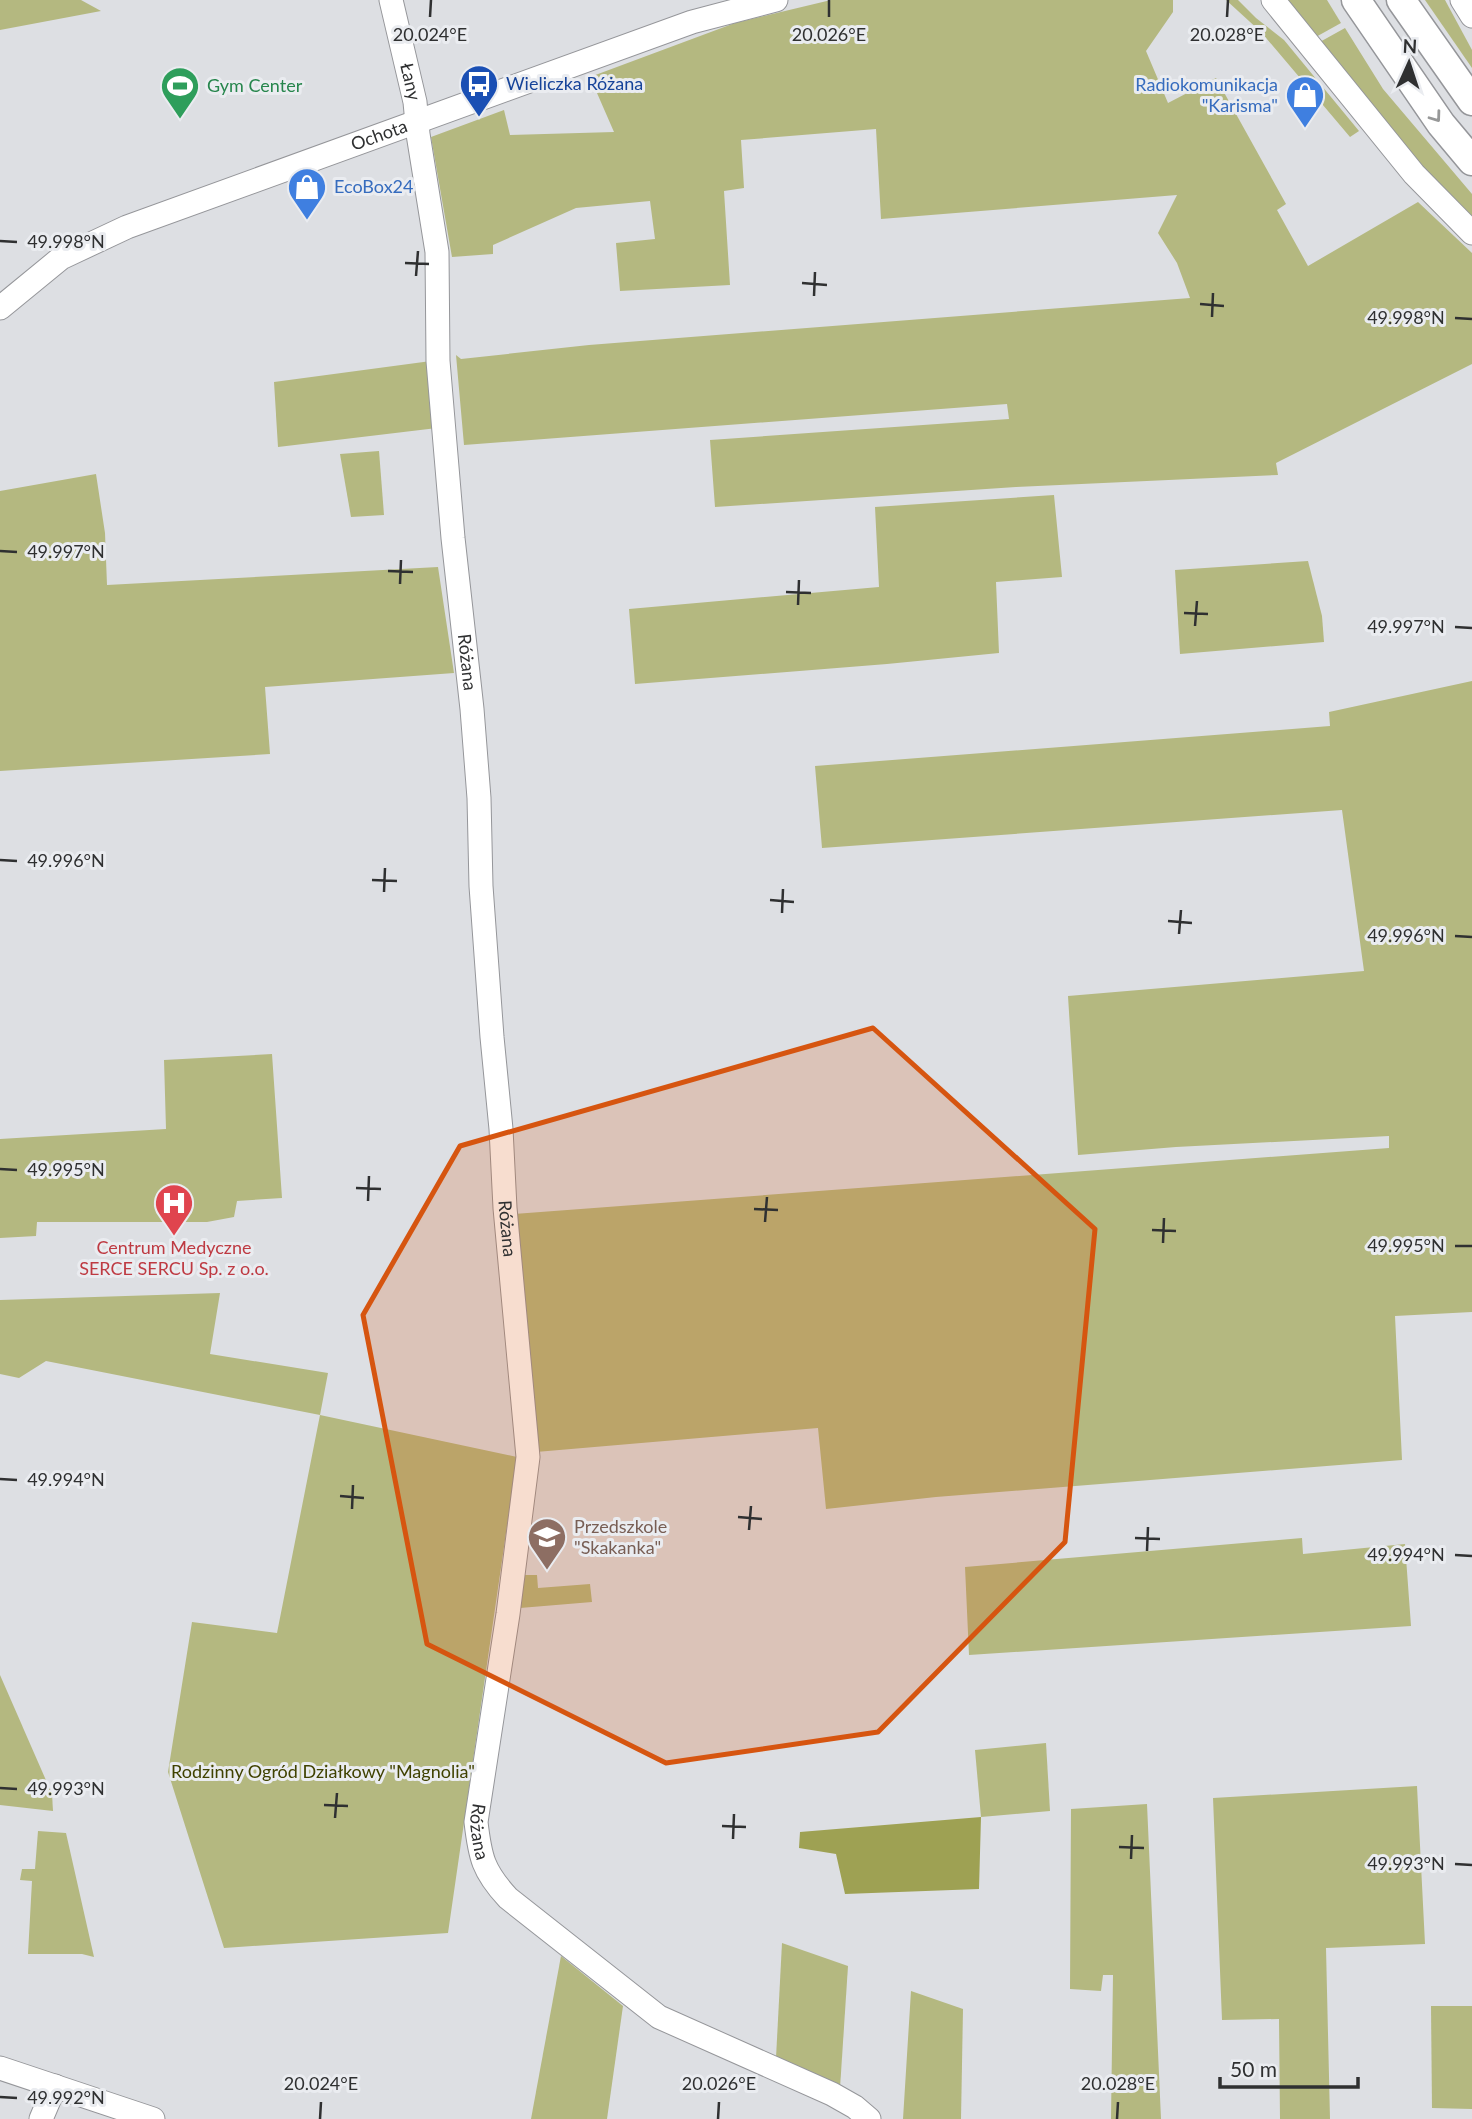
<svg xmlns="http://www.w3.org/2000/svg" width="1472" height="2119" font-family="Lato,sans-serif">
	<rect width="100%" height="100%" fill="#dddfe3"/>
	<!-- green -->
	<g fill="#b4b880">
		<polygon points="0,0 81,0 101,11 0,30"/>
		<polygon points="831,0 1173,0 1173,12 1146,51 1168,103 1216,78 1286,204 1277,210 1308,266 1418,202 1472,253 1472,364 1276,463 1278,475 1016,487 715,507 710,440 1009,419 1007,404 464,445 456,355 461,359 589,345 1190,298 1177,263 1158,233 1177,195 881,219 876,129 741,140 744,188 724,191 730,285 620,291 616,243 655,239 650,201 576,208 493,245 493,254 452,257 431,137 504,110 510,135 614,132 590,77 735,23"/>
		<polygon points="1226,0 1238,0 1256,18 1284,40 1359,131 1350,137 1261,32"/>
		<polygon points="1283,0 1327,0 1341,23 1314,38"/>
		<polygon points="1425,0 1445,0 1472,50 1472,68"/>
		<polygon points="1345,28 1383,89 1472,194 1472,221 1422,173 1318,43"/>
		<polygon points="431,361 437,428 278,447 274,382"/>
		<polygon points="379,451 384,515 351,517 340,454"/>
		<polygon points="96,474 105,533 107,585 438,567 454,673 265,687 270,754 0,771 0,491"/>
		<polygon points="1054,495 1062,577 996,582 999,653 887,664 635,684 629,609 879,587 875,507"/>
		<polygon points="1308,561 1322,616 1324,642 1180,654 1175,570"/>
		<polygon points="1472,681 1472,1312 1395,1316 1402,1460 936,1497 826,1509 818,1428 536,1452 514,1214 1389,1148 1389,1136 1176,1147 1078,1155 1068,996 1364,971 1342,810 822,848 815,766 1330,726 1329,712"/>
		<polygon points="272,1054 282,1198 237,1201 234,1217 207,1222 37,1222 36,1236 0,1238 0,1139 166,1129 164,1060"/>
		<polygon points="220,1293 210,1354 328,1373 320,1415 517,1457 448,1933 224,1948 168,1772 192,1622 277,1633 320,1415 46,1361 19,1378 0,1374 0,1300"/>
		<polygon points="1302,1538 1303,1554 1405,1544 1411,1626 969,1655 965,1567"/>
		<polygon points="524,1575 537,1575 538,1588 590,1584 592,1602 520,1608"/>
		<polygon points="0,1675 52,1794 53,1811 0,1805"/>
		<polygon points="1046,1743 1050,1811 981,1817 975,1750"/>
		<polygon points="1417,1786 1425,1944 1326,1948 1330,2119 1280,2119 1279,2019 1222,2020 1213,1798"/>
		<polygon points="1147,1804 1161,2119 1111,2119 1113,1975 1103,1975 1101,1991 1070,1989 1071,1809"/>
		<polygon points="38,1831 66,1833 94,1957 82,1954 28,1954 32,1881 20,1880 22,1869 35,1869"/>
		<polygon points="782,1943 848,1966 840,2088 776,2058"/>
		<polygon points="561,1956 623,2006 607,2119 531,2119"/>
		<polygon points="911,1991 963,2009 961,2119 903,2119"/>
		<polygon points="1431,2006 1472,2006 1472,2109 1432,2108"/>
	</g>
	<!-- forest -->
	<polygon fill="#9ea153" points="981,1817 979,1889 845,1894 836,1854 799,1848 800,1832"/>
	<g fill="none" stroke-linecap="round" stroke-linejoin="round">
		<!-- minor casing -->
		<g stroke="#95969a" stroke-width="25">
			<g id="minor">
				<path id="s1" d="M391,0L415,102L418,134L437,252L438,361L453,538L472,709L479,798L481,886L492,1037L501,1129L505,1208L528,1457L508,1614L476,1822C480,1857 483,1871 508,1898L659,2017L832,2094L855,2107L869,2119"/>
				<polyline points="1273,0 1414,174 1472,233"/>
				<polyline points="1462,0 1472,16"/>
				<path id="s2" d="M0,308L61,258L127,227L692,22L776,0"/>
				<polyline points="0,2068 153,2119"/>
				<polyline points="41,2119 55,2086"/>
			</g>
		</g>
		<!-- major casing -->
		<g stroke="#95969a" stroke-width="31">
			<g id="major">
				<polyline points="1356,0 1441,124 1472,161"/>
				<polyline points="1401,0 1472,101"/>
			</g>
		</g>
		<!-- minor -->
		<use href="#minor" stroke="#fff" stroke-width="23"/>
		<!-- major -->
		<use href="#major" stroke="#fff" stroke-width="28"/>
	</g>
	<!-- one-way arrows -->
	<defs><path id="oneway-chevron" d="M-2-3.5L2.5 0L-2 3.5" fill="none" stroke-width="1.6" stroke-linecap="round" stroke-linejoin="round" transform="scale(1.75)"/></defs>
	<use stroke="#979898" href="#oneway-chevron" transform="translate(1436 117) rotate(54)"/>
	<!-- marked area -->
	<path fill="#d65510" fill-opacity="0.2" stroke="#d65510" stroke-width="5" stroke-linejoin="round" d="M873,1028L1095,1229L1065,1542L878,1732L666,1763L427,1644L363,1315L460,1146Z"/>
	<!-- ticks -->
	<path fill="none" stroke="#2f3031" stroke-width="2.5" d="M430,17L431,0M829,17V0M1227,17L1228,0M0,241L17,242M405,263L429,264M416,276L418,251M802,283L827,285M814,296L815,272M1200,304L1224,306M1212,317L1213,293M1455,318L1472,319M0,551L17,552M388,571L413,572M400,584L401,560M786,592L811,593M798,605L799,580M1184,613L1208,614M1195,626L1197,601M1455,627L1472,628M0,860L17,861M372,880L397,881M384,892L385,868M770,900L794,902M782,913L783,889M1168,921L1192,923M1179,934L1181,910M1455,936L1472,937M0,1169L17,1170M356,1188L381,1189M368,1201L369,1176M754,1209L778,1210M765,1222L767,1197M1152,1230L1176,1231M1163,1243L1164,1218M1455,1246H1472M0,1479L17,1480M340,1496L364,1498M352,1509L353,1485M738,1517L762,1519M749,1530L751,1506M1135,1538L1160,1539M1147,1551L1148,1527M1455,1555L1472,1556M0,1788L17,1789M324,1805L348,1806M335,1818L337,1793M722,1826L746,1827M733,1839L734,1814M1119,1847L1144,1848M1131,1859L1132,1835M1455,1864L1472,1865M0,2097L17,2098M320,2119L321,2102M718,2119L719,2102M1117,2119L1118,2102"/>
	<!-- icons -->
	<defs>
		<g id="bus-pin" transform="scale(2.0125)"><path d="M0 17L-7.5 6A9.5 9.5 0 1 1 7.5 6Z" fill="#1a4fb4" stroke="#eaecf0"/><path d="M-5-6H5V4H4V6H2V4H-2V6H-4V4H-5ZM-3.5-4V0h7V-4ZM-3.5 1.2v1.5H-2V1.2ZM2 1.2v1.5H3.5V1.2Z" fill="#fff"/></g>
		<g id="stadium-pin" transform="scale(2.0125)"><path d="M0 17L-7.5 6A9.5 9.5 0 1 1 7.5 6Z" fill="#2e9e5b" stroke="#eaecf0"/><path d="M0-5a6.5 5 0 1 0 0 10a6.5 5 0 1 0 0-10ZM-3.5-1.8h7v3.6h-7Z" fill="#fff"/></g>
		<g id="shop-pin" transform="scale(2.0125)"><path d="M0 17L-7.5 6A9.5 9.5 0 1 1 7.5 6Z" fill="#3f7fe0" stroke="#eaecf0"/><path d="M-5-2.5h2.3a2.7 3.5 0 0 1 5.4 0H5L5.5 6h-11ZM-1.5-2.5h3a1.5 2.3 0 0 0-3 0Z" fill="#fff"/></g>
		<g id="hospital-pin" transform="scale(2.0125)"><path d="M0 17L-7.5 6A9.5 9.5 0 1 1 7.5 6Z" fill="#e0444e" stroke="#eaecf0"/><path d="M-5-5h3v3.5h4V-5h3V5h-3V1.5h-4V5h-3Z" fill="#fff"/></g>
		<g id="school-pin" transform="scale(2.0125)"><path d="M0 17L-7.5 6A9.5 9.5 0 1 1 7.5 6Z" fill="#8d6e63" stroke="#eaecf0"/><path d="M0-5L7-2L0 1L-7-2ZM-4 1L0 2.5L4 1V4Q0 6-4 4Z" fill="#fff"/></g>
	</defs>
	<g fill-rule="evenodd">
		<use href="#bus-pin" x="479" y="84"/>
		<use href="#stadium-pin" x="180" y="86"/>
		<use href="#shop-pin" x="1305" y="95"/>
		<use href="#shop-pin" x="307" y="187"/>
		<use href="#hospital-pin" x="174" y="1203"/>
		<use href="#school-pin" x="547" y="1537"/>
	</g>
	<g text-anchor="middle" stroke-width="6" stroke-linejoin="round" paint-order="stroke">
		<!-- street labels -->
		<g font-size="18" fill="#2f3031" stroke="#eaecf0">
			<text dy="6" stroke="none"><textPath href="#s1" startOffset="84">Łany</textPath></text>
			<text dy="6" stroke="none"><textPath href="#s2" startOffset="420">Ochota</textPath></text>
			<text dy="6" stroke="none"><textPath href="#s1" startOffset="668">Różana</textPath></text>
			<text dy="6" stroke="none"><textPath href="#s1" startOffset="1236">Różana</textPath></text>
			<text dy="6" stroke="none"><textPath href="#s1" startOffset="1844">Różana</textPath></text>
		</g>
		<!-- transit labels -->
		<g font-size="18" fill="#164399" stroke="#eaecf0" text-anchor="start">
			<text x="506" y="90">Wieliczka Różana</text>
		</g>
		<!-- shop labels -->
		<g font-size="18" fill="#366cbe" stroke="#eaecf0" text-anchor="end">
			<text x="1278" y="91">Radiokomunikacja<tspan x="1278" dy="21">"Karisma"</tspan></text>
			<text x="334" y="193" text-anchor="start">EcoBox24</text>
		</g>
		<!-- leisure labels -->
		<g font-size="18" fill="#27864d" stroke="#eaecf0" text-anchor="start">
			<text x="207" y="92">Gym Center</text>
		</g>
		<!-- health labels -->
		<g font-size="18" fill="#be3a42" stroke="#eaecf0">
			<text x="174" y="1254">Centrum Medyczne<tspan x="174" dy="21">SERCE SERCU Sp. z o.o.</tspan></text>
		</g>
		<!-- education labels -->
		<g font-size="18" fill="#785e54" stroke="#eaecf0" text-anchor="start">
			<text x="574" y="1533">Przedszkole<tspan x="574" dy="21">"Skakanka"</tspan></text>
		</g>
		<!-- park labels -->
		<g font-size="18" fill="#404201" stroke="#eaecf0">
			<text x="323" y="1778">Rodzinny Ogród Działkowy "Magnolia"</text>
		</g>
	</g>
	<g font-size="18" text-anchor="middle" fill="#2f3031" stroke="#eaecf0" stroke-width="6" stroke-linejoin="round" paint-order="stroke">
		<text x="430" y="41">20.024°E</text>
		<text x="829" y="41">20.026°E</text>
		<text x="1227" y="41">20.028°E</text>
		<text x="66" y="248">49.998°N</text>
		<text x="1406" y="324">49.998°N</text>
		<text x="66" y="558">49.997°N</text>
		<text x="1406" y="633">49.997°N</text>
		<text x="66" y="867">49.996°N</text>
		<text x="1406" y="942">49.996°N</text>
		<text x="66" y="1176">49.995°N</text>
		<text x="1406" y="1252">49.995°N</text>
		<text x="66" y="1486">49.994°N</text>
		<text x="1406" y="1561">49.994°N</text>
		<text x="66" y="1795">49.993°N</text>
		<text x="1406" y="1870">49.993°N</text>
		<text x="321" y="2090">20.024°E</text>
		<text x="719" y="2090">20.026°E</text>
		<text x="1118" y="2090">20.028°E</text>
		<text x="66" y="2104">49.992°N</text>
	</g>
	<!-- north arrow -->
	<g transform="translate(1409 63) rotate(3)" stroke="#eaecf0" stroke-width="5" paint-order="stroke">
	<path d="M0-5L12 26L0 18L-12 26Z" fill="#2f3031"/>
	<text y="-10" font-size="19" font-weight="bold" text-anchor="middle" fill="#2f3031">N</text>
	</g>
	<!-- scale -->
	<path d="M1220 2077v10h138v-10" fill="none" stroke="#2f3031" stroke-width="3.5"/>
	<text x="1230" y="2077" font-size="21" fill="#2f3031" stroke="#eaecf0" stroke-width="5" paint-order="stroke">50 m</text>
</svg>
